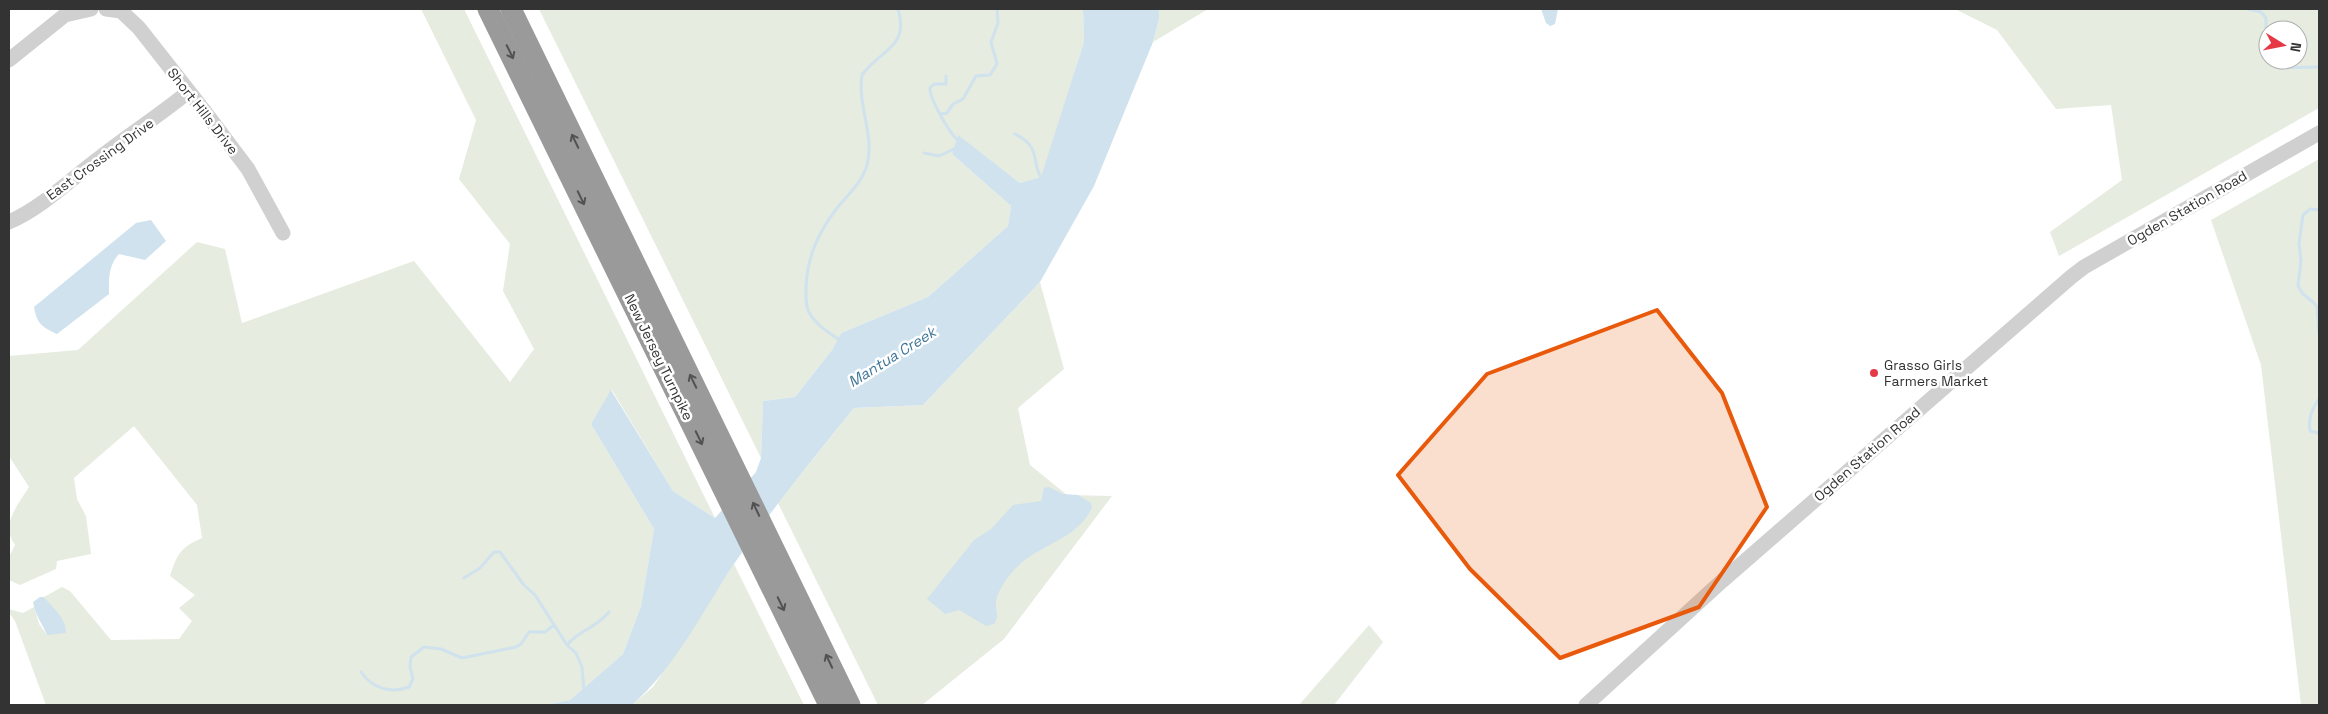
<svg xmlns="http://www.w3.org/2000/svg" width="2328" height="714" font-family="'Space Grotesk',sans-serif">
	<rect width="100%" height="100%" fill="#fff"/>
	<!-- green -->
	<g fill="#e6ecdf" fill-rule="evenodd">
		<path d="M421,9H464L715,518L673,491L612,390L591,424L654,529L641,606L623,654L570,700L545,705H46L15,621L9,613V609L23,613L34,607L39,624L47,635L63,621L44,597L62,587L70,591L111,640L179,639L192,621L179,608L195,595L170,576C177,554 181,547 202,538L197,505L134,426L74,478L77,499L86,516L91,554L57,561L56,569L20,585L9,580V557L15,545C0,524 18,505 29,487L9,456V356L78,350L197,242L225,249L242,323L414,261L510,382L534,349L503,291L510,244L459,179L476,120Z"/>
		<polygon points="539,9 1083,9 1084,42 1042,177 1020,183 958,136 952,154 1011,206 1008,226 928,297 841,333 832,350 795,397 763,401 761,458"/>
		<polygon points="1159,9 1208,9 1153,42 1159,19"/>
		<path d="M1955,9H2319V108L2059,256L2050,232L2122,180L2111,105L2056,109L1997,30ZM2268,30H2298V60H2268Z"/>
		<polygon points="2319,159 2319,705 2301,705 2261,365 2211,220"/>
		<polygon points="1040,282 1064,369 1018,408 1030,465 1067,495 1112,496 1004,639 922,705 878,705 778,503 854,408 923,405"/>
		<polygon points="734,564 804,705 632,705 653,687"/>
		<polygon points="1369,625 1383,642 1334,705 1299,705"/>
	</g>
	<!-- water -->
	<g fill="#cfe2ee">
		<path d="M1083,9H1159V19L1153,42L1094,186L1040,282L923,405L854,408C813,459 771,510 734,564C702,612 675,668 632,705H545L570,700L623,654L641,606L654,529L591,424L611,390L673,491L715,518L756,472L761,458L763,401L795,397L832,350L841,333L928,297L1008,226L1011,206L952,154L958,135L1020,183L1041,177L1084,42Z"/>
		<polygon points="1541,9 1558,9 1555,24 1550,26 1546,23"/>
		<path d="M151,220L166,241L145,260L119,254C108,266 109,279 109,294L57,334C42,327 37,324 34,307L136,223Z"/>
		<path d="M1049,487L1063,494L1078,495L1091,503L1092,508C1076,541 1038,544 1015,569C1008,576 997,592 996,602C995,611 1000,615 994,624L986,626L959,610L945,614L927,599L974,540L991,529L1013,505L1041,501L1044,488Z"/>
		<path d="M40,597H44C52,607 67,619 66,633L47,635C42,623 35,615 33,602Z"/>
	</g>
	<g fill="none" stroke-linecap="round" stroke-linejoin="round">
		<!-- stream -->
		<g stroke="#cfe2ee" stroke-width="3">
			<polyline points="2248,9 2261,12 2266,18 2266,45 2268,54"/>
			<polyline points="2271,60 2276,67 2280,68 2319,67"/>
			<path d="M946,76V84H934L930,88C929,97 950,135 959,141"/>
			<polyline points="941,114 947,113 953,104 963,99 976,76 990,75 997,64 991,42 998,23 997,9"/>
			<path d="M1015,134C1043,148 1030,162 1042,179"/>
			<polyline points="924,153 939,156 956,148"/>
			<polyline points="2319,210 2310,209 2303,215 2299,243 2301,261 2298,286 2303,294 2313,302 2317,307 2319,333"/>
			<path d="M841,341C831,334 817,326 810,314C805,307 806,296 806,288C807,257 818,233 837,208C847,196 863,181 867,165C875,135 857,105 862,75C880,50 910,47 898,9"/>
			<path d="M2319,399C2312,409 2308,418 2310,431L2319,433"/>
			<polyline points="464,578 480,568 494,552 500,552 524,585 535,595 567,645 576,653 582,667 584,692"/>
			<path d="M567,645C580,629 594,630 609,612"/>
			<path d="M361,672C372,688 390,694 409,687L413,679L410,667L411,657L424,647L441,649L462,658L516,647L521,644L529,632H545L554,625"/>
		</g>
		<!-- minor -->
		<g stroke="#d0d0d0" stroke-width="15">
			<polyline points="106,9 121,11 139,28 205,112 248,169 283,233"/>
			<polyline points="9,60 65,15 91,9"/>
			<path d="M9,222C43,207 72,178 102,156C130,134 160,115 188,92"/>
			<polyline points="1586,705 1722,581 2071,277 2084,267 2319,133"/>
		</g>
		<!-- highway -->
		<g stroke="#9a9a9a" stroke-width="21">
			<polyline points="488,9 829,705"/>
			<polyline points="511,9 850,705"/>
		</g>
	</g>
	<!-- one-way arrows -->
	<defs><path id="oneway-shaft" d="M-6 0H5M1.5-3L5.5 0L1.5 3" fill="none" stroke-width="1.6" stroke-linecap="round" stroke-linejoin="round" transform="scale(1.25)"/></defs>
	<g stroke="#525252">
		<use href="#oneway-shaft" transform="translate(510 52) rotate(64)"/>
		<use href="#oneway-shaft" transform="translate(575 141) rotate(-116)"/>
		<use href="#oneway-shaft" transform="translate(581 198) rotate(64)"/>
		<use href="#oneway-shaft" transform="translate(693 381) rotate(-116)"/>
		<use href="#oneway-shaft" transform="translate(699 438) rotate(64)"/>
		<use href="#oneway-shaft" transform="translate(756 509) rotate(-115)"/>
		<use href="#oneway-shaft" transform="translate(781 604) rotate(64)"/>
		<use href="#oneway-shaft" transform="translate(829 661) rotate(-115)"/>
	</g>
	<!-- marked area -->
	<path fill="#e8590c" fill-opacity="0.2" stroke="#e8590c" stroke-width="4" stroke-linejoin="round" d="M1657,310L1722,393L1767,507L1699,607L1560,658L1470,569L1398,475L1487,374Z"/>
	<!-- markers -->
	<circle fill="#e63946" stroke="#fff" stroke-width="2" cx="1874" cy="373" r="5"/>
	<g text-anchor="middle" stroke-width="5" stroke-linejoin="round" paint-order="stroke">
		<!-- street labels -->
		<g font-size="14" fill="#333" stroke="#fff">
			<text transform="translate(203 111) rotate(52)" y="5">Short Hills Drive</text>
			<text transform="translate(100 159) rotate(-36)" y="5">East Crossing Drive</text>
			<text transform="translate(2187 208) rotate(-30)" y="5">Ogden Station Road</text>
			<text transform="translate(659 357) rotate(64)" y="5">New Jersey Turnpike</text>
			<text transform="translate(1867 454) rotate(-41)" y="5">Ogden Station Road</text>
		</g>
		<!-- poi labels -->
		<g font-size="14" fill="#333" stroke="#fff" text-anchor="start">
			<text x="1884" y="370">Grasso Girls<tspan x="1884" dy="16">Farmers Market</tspan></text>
		</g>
		<!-- water labels -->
		<g font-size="15" font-style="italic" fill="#3f7597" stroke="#fff">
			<text transform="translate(892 357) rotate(-32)" y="5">Mantua Creek</text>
		</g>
	</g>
	<!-- border -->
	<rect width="2328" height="714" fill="none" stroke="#333333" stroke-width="20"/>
	<!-- north arrow -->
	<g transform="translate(2283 45) rotate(100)"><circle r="24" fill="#ffffff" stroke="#adadad"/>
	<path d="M0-4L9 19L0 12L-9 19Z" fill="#e63946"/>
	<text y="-8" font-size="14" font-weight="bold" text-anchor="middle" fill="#333333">N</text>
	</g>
</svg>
